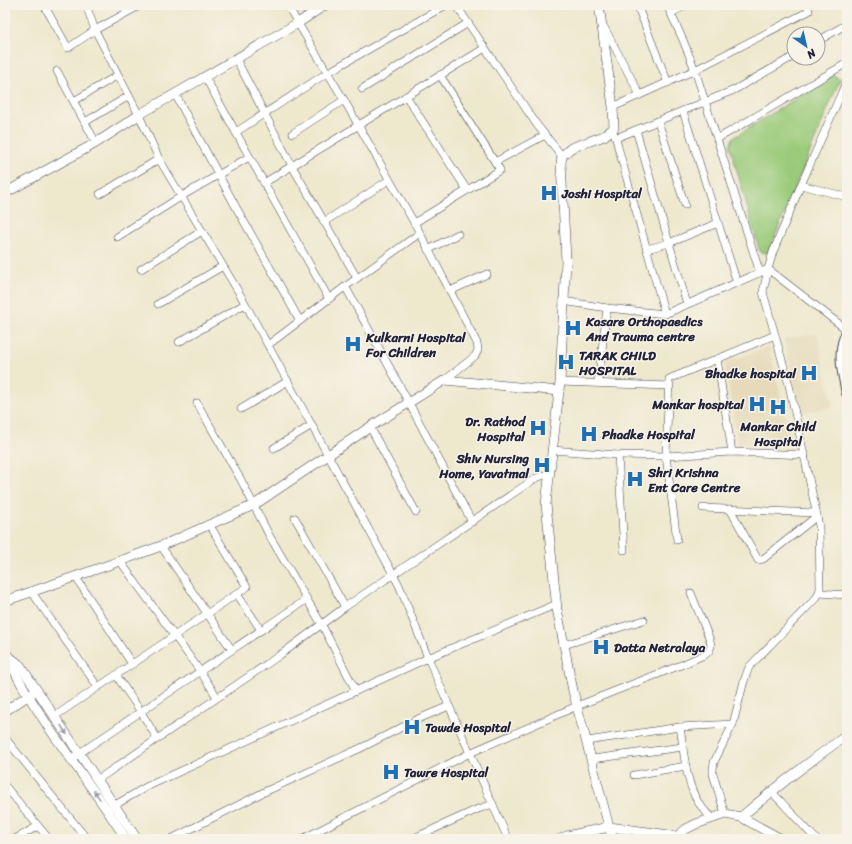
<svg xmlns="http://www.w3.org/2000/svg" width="852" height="844" font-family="Sriracha,sans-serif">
	<rect width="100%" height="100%" fill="#f7f3e8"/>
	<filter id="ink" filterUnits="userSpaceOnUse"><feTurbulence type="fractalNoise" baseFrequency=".025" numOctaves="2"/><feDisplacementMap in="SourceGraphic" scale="8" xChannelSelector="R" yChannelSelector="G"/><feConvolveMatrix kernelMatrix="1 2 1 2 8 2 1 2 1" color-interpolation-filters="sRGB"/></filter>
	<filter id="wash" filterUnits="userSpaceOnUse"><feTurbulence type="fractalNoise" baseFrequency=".012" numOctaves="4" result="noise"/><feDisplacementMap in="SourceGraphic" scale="16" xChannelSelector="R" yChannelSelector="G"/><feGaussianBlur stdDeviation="0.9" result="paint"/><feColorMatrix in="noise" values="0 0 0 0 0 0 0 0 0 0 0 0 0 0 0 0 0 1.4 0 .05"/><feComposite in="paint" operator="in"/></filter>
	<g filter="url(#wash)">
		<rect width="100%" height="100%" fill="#eee8cd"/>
		<!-- built -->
		<g fill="#e6daba">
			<polygon points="817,334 833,406 801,413 784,339"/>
			<polygon points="769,346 792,444 738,445 725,363"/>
		</g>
		<!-- green -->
		<polygon fill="#9bcb7a" stroke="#5e765a" points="833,75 840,79 768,253 760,252 730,146 733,138"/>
	</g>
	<g filter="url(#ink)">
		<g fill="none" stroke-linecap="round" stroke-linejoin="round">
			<!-- street casing -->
			<g stroke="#414051" stroke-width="8">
				<g id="street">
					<polyline points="44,5 68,48 95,30 139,115 159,159 241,296 328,455 399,585 428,658 508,839"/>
					<polyline points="86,5 95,30 141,5"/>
					<polyline points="287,5 344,100 420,233 477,343 478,350 475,356 445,380"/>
					<polyline points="456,5 537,125 562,156"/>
					<polyline points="637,5 668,83"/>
					<polyline points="667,5 683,40 695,70 717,139 847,63"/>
					<polyline points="671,13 687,5"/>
					<polyline points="604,27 640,95"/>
					<polyline points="818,41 847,24"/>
					<polyline points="236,59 292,166 357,278"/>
					<polyline points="57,71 96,143"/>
					<polyline points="205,77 329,299"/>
					<polyline points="362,89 468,23"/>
					<polyline points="175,94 237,209 300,321"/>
					<polyline points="406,96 467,190"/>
					<polyline points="74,101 118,75"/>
					<polyline points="613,107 695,70 809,11 807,5"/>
					<polyline points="683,111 737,283"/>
					<polyline points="658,121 685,205"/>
					<polyline points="85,122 129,96"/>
					<polyline points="636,130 687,304"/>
					<polyline points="236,132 327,73 446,5"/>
					<polyline points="293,133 344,100"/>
					<polyline points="615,135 618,147 665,314"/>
					<polyline points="616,138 734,90 794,56"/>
					<polyline points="717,139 760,273"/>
					<polyline points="495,162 545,135"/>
					<polyline points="264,183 485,48"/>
					<polyline points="801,185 847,197"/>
					<polyline points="100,194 159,159"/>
					<polyline points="324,222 389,180"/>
					<polyline points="414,223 500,170 440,75"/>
					<polyline points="117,237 182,196 249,157"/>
					<polyline points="647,249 669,243 718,223"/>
					<polyline points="428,250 458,234"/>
					<polyline points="141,269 202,231"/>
					<polyline points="345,286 409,403 472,522"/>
					<polyline points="450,291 487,274"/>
					<polyline points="563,301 607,308 665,314 768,269 847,330"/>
					<polyline points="158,304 223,266"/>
					<polyline points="775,335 669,379 666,456 732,452 805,455"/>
					<polyline points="179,342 245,304"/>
					<polyline points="268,345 342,289 420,233"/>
					<polyline points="717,359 732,452"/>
					<polyline points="560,382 670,386"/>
					<polyline points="598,383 607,308"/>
					<polyline points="197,403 241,480 269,535 322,625 356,691"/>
					<polyline points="241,409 288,381"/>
					<polyline points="370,427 416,512"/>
					<polyline points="274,448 312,425"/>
					<polyline points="552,450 618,455 666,456 677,540"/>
					<polyline points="618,455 624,550"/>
					<polyline points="703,508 816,513"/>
					<polyline points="730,509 758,560 763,559 817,516"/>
					<polyline points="295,518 345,607"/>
					<polyline points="161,546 232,650"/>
					<polyline points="120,561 200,671 217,697"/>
					<polyline points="75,576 132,664"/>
					<polyline points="31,591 98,687"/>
					<polyline points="819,593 847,595"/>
					<polyline points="237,594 261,630"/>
					<polyline points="564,645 644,620"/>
					<polyline points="116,675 141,712 157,738"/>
					<polyline points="55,716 247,587 209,524"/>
					<path d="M680,727C684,750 685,781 698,802C702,808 707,813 712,819"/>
					<polyline points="5,738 87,839"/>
					<polyline points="587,741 680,727 733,724"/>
					<polyline points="71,759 307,599"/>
					<polyline points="592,759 683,747"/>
					<polyline points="634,775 686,766"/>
					<polyline points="97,780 280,655 345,607 536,478 550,473"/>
					<polyline points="5,786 49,839"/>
					<polyline points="771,791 816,839"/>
					<polyline points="110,808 146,787 428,658 557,604"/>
					<polyline points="725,814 713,774 713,769 714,762 733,724 744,681 749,667 817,597 820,589 819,526 817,516 789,385 763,292 768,269 773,252 801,185 841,94 847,79"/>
					<polyline points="15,839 38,826"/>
					<polyline points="171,839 262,793 363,747 418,719 449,706"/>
					<polyline points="302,839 470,753 577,706 686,663 706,654 709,651 711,646 710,640 691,593"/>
					<polyline points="412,839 478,809 493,804"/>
				</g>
			</g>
			<!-- secondary casing -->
			<g stroke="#414051" stroke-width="10">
				<g id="secondary">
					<polyline points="599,5 613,107 614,128 604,136 571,148 562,156 561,163 566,260 560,382 555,427 546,504 557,609 573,691 609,827 613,839"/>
					<polyline points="5,193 96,143 142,113 298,23 325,5"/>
					<polyline points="5,601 120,561 161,546 254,505 370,427 445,380 559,391"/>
					<polyline points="7,655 20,665 137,839"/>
					<path d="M8,656C18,682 34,704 49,728C75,765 102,801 126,839"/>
					<polyline points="5,711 32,693"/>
					<path d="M741,817C775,788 810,761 847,735"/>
					<polyline points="560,839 567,836 609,827 648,832 669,835 675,837"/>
					<polyline points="674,839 686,829 696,824 725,814 741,817 781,839"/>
				</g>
			</g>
			<!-- primary casing -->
			<g stroke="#414051" stroke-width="12">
				<path id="primary" d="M847,331C846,335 844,339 843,343C839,360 844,377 847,393"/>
			</g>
			<!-- street -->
			<use href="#street" stroke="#fff" stroke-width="7"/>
			<!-- secondary -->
			<use href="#secondary" stroke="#fff" stroke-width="9"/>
			<!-- primary -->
			<use href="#primary" stroke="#fff" stroke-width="10"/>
		</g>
		<!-- one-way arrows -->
		<defs><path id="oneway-solid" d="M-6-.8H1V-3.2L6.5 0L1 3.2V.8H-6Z"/></defs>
		<g fill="#9c9ca7">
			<use href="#oneway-solid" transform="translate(64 730) rotate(57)"/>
			<use href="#oneway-solid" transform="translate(97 795) rotate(-126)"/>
		</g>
	</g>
	<!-- icons -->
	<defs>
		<g id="hospital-bare" transform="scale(1.38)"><path d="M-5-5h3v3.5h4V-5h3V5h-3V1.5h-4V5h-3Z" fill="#1f6fb2" stroke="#f7f3e8" stroke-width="2.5" paint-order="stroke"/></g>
	</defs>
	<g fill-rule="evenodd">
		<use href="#hospital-bare" x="549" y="193"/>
		<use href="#hospital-bare" x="573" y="328"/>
		<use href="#hospital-bare" x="353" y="344"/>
		<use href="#hospital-bare" x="566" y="362"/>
		<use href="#hospital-bare" x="809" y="373"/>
		<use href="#hospital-bare" x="757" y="404"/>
		<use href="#hospital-bare" x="778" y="407"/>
		<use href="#hospital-bare" x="538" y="428"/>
		<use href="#hospital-bare" x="589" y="434"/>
		<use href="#hospital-bare" x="542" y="465"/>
		<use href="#hospital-bare" x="635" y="479"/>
		<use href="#hospital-bare" x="601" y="647"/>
		<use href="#hospital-bare" x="412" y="727"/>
		<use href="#hospital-bare" x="391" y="772"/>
	</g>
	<g text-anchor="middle" stroke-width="3" stroke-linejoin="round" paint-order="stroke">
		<!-- poi labels -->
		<g font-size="13" font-weight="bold" fill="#22223b" stroke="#f7f3e8" text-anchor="start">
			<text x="562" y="198">Joshi Hospital</text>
			<text x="586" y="326">Kasare Orthopaedics<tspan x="586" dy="15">And Trauma centre</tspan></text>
			<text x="366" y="342">Kulkarni Hospital<tspan x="366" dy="15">For Children</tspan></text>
			<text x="579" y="360">TARAK CHILD<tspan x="579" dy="15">HOSPITAL</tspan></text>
			<text x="796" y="378" text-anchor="end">Bhadke hospital</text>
			<text x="744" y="409" text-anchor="end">Mankar hospital</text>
			<text x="525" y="426" text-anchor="end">Dr. Rathod<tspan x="525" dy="15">Hospital</tspan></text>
			<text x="778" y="431" text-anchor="middle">Mankar Child<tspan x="778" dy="15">Hospital</tspan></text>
			<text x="602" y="439">Phadke Hospital</text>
			<text x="529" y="463" text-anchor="end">Shiv Nursing<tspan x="529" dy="15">Home, Yavatmal</tspan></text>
			<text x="648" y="477">Shri Krishna<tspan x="648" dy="15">Ent Care Centre</tspan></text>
			<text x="614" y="652">Datta Netralaya</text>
			<text x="425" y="732">Tawde Hospital</text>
			<text x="404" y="777">Tawre Hospital</text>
		</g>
	</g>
	<!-- margin -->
	<rect width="852" height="844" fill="none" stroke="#f7f3e8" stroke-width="20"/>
	<!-- north arrow -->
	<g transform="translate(806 46) rotate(146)"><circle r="19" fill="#f7f3e8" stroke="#a29fa3"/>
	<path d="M0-3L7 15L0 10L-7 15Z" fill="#1f6fb2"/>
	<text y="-6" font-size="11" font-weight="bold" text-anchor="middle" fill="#22223b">N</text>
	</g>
</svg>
